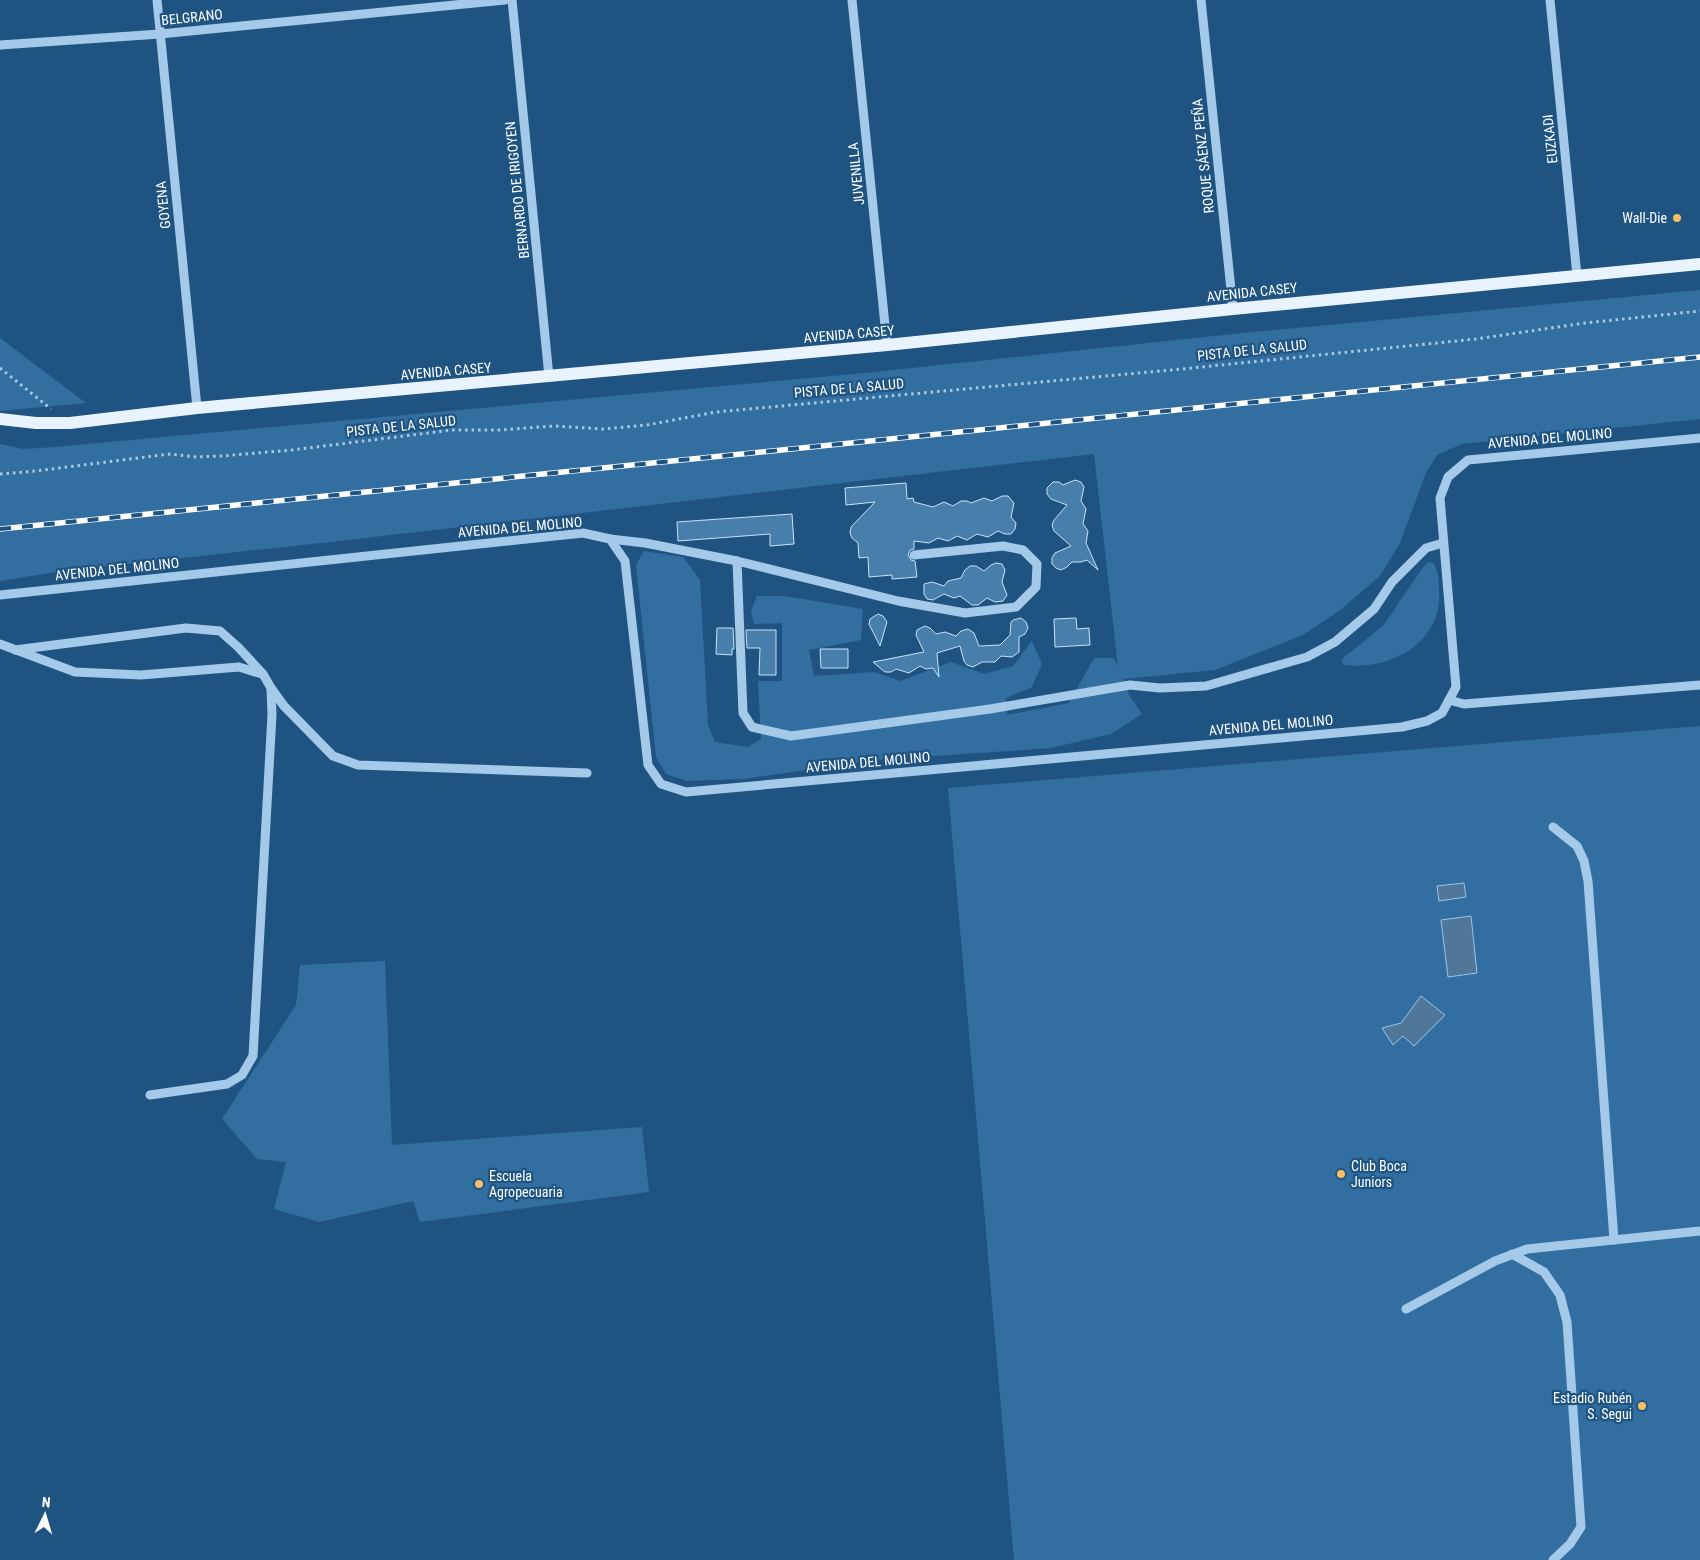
<svg xmlns="http://www.w3.org/2000/svg" width="1700" height="1560" font-family="'Roboto Condensed',sans-serif">
	<rect width="100%" height="100%" fill="#1f5482"/>
	<!-- green -->
	<g fill="#336ea1">
		<polygon points="1700,290 1700,419 1462,444 1437,455 1426,473 1400,543 1380,576 1339,611 1303,635 1215,670 1123,679 1129,695 1142,714 1111,734 1051,748 876,760 743,779 687,781 666,774 656,757 636,565 644,551 683,557 700,580 708,725 715,742 748,747 761,739 758,681 782,681 782,623 754,624 751,611 757,596 784,596 863,609 861,640 809,650 814,676 874,672 900,681 951,662 984,674 1013,666 1032,641 1042,664 1032,687 1006,698 1007,715 1069,703 1094,658 1114,658 1118,667 1094,454 339,541 62,571 0,581 0,444 24,449 55,447 864,373 1233,334"/>
		<polygon points="0,338 86,403 0,411"/>
		<path d="M1432,562C1439,569 1439,582 1439,591C1443,643 1389,671 1344,665L1342,662L1343,658L1383,626L1423,567L1427,563Z"/>
		<polygon points="1700,726 1700,1560 1014,1560 948,788"/>
		<polygon points="385,961 392,1145 642,1127 649,1192 420,1222 413,1201 319,1222 274,1209 286,1162 257,1159 222,1119 296,1005 300,965"/>
	</g>
	<!-- water -->
	<g fill="#507698" stroke="#99c6ea">
		<polygon points="1464,883 1466,897 1439,901 1437,886"/>
		<polygon points="1471,916 1477,973 1448,977 1441,920"/>
		<polygon points="1421,996 1445,1015 1414,1046 1403,1036 1393,1045 1382,1028 1401,1023"/>
	</g>
	<!-- building -->
	<g fill="#477eab" stroke="#cae2f7">
		<polygon points="1075,480 1081,482 1084,487 1081,501 1086,509 1083,524 1088,531 1086,543 1098,570 1087,560 1081,562 1072,562 1067,567 1061,570 1056,568 1052,564 1052,558 1055,553 1071,546 1054,531 1052,525 1054,520 1067,505 1051,499 1047,494 1047,488 1053,482 1059,482 1063,485"/>
		<polygon points="906,483 907,499 913,498 914,502 933,507 944,502 953,506 961,501 967,501 971,503 984,498 992,501 1002,496 1008,496 1014,503 1011,517 1016,523 1015,529 1011,534 1005,534 998,531 988,537 977,534 967,540 957,536 948,541 938,538 929,543 914,541 914,549 910,550 908,555 911,560 915,561 917,577 892,579 892,575 869,577 868,557 859,558 858,543 852,538 850,533 851,527 875,502 846,505 845,488"/>
		<polygon points="792,514 794,544 770,546 770,534 678,541 677,522"/>
		<polygon points="996,563 1002,564 1005,570 1002,582 1007,595 1003,601 995,602 987,598 978,605 972,605 960,596 954,598 944,594 933,600 927,599 924,594 924,584 932,582 944,586 948,581 961,578 965,570 970,566 976,566 984,571 991,565"/>
		<polygon points="878,614 883,616 887,622 880,646 869,624 870,619"/>
		<polygon points="1021,618 1026,622 1028,628 1025,634 1019,637 1019,652 1012,657 1001,656 995,662 982,662 973,667 967,665 964,661 960,646 937,653 939,677 933,668 926,669 920,666 909,673 896,669 891,672 885,672 873,662 924,652 916,635 917,630 925,626 930,628 936,634 945,632 956,636 961,631 968,629 974,633 979,646 1000,645 1010,635 1011,622 1013,620"/>
		<polygon points="1076,618 1077,629 1089,628 1090,645 1055,647 1054,619"/>
		<polygon points="717,628 733,628 734,649 732,649 732,655 716,654"/>
		<polygon points="746,630 776,630 776,675 759,675 760,648 747,648"/>
		<polygon points="820,649 848,649 848,668 821,668"/>
	</g>
	<g fill="none" stroke-linecap="round" stroke-linejoin="round">
		<!-- path -->
		<g stroke="#a5cae9" stroke-width="3" stroke-dasharray="2.5 4" stroke-linecap="butt">
			<polyline points="0,368 51,409"/>
			<polyline points="0,474 36,471 169,454 197,457 222,456 292,450 452,430 500,430 554,426 603,429 647,425 716,412 1182,369 1476,339 1585,323 1700,311"/>
		</g>
		<!-- minor -->
		<g stroke="#a5cae9" stroke-width="9">
			<polyline points="157,0 197,408"/>
			<polyline points="512,0 549,377"/>
			<polyline points="852,0 887,345"/>
			<polyline points="1201,0 1233,309"/>
			<polyline points="1550,0 1577,276"/>
			<polyline points="0,45 160,34 505,0"/>
			<polyline points="610,539 645,543 737,561 898,601 965,613 1016,607 1036,587 1037,564 1023,550 1003,546 914,555"/>
			<polyline points="737,561 743,713 752,727 791,736 990,709 1130,685 1160,688 1206,686 1307,657 1335,642 1374,609 1392,582 1426,548 1443,543"/>
			<polyline points="0,595 583,533 610,539 625,561 648,765 661,784 686,792 1402,727 1427,721 1442,713 1456,687 1440,498 1448,477 1468,460 1700,438"/>
			<polyline points="0,644 75,672 141,675 239,667 262,674"/>
			<polyline points="15,650 186,628 220,631 238,647 263,674 271,688 272,715 253,1056 242,1075 227,1084 150,1095"/>
			<polyline points="271,688 284,706 333,756 358,765 587,773"/>
			<polyline points="1449,700 1464,704 1700,685"/>
			<polyline points="1553,827 1577,846 1584,861 1588,881 1614,1240"/>
			<polyline points="1512,1254 1544,1272 1560,1295 1567,1322 1581,1527 1570,1544 1553,1560"/>
			<polyline points="1406,1309 1495,1261 1527,1249 1700,1231"/>
		</g>
		<!-- major -->
		<polyline stroke="#e9f3fe" stroke-width="12" points="0,419 36,423 70,423 197,408 887,345 1233,309 1700,264"/>
		<!-- rail casing -->
		<g stroke="#fff" stroke-width="5.5">
			<polyline id="rail" points="0,529 1700,357"/>
		</g>
		<!-- rail -->
		<use href="#rail" stroke="#1f5482" stroke-width="4" stroke-dasharray="11" stroke-linecap="butt"/>
	</g>
	<!-- markers -->
	<g fill="#f7bf65" stroke="#1f5482" stroke-width="2">
		<circle cx="1677" cy="218" r="5"/>
		<circle cx="1341" cy="1174" r="5"/>
		<circle cx="479" cy="1184" r="5"/>
		<circle cx="1642" cy="1406" r="5"/>
	</g>
	<g text-anchor="middle" stroke-width="4.5" stroke-linejoin="round" paint-order="stroke">
		<!-- street labels -->
		<g font-size="14" fill="#fff" stroke="#1f5482">
			<text transform="translate(192 17) rotate(-6)" y="5">BELGRANO</text>
			<text transform="translate(1550 139) rotate(-96)" y="5">EUZKADI</text>
			<text transform="translate(1203 156) rotate(-96)" y="5">ROQUE SÁENZ PEÑA</text>
			<text transform="translate(856 174) rotate(-96)" y="5">JUVENILLA</text>
			<text transform="translate(517 190) rotate(-96)" y="5">BERNARDO DE IRIGOYEN</text>
			<text transform="translate(163 205) rotate(-96)" y="5">GOYENA</text>
			<text transform="translate(1252 292) rotate(-6)" y="5">AVENIDA CASEY</text>
			<text transform="translate(849 334) rotate(-5)" y="5">AVENIDA CASEY</text>
			<text transform="translate(1252 350) rotate(-6)" y="5">PISTA DE LA SALUD</text>
			<text transform="translate(446 371) rotate(-5)" y="5">AVENIDA CASEY</text>
			<text transform="translate(849 388) rotate(-5)" y="5">PISTA DE LA SALUD</text>
			<text transform="translate(401 426) rotate(-6)" y="5">PISTA DE LA SALUD</text>
			<text transform="translate(1550 438) rotate(-5)" y="5">AVENIDA DEL MOLINO</text>
			<text transform="translate(520 527) rotate(-5)" y="5">AVENIDA DEL MOLINO</text>
			<text transform="translate(117 569) rotate(-6)" y="5">AVENIDA DEL MOLINO</text>
			<text transform="translate(1271 725) rotate(-5)" y="5">AVENIDA DEL MOLINO</text>
			<text transform="translate(868 762) rotate(-5)" y="5">AVENIDA DEL MOLINO</text>
		</g>
		<!-- poi labels -->
		<g font-size="14" fill="#fff" stroke="#1f5482" text-anchor="end">
			<text x="1667" y="223">Wall-Die</text>
			<text x="1351" y="1171" text-anchor="start">Club Boca<tspan x="1351" dy="16">Juniors</tspan></text>
			<text x="489" y="1181" text-anchor="start">Escuela<tspan x="489" dy="16">Agropecuaria</tspan></text>
			<text x="1632" y="1403">Estadio Rubén<tspan x="1632" dy="16">S. Segui</tspan></text>
		</g>
	</g>
	<!-- north arrow -->
	<g transform="translate(45 1515) rotate(5)" stroke="#1f5482" stroke-width="4" paint-order="stroke">
	<path d="M0-4L9 19L0 12L-9 19Z" fill="#ffffff"/>
	<text y="-8" font-size="14" font-weight="bold" text-anchor="middle" fill="#ffffff">N</text>
	</g>
</svg>
